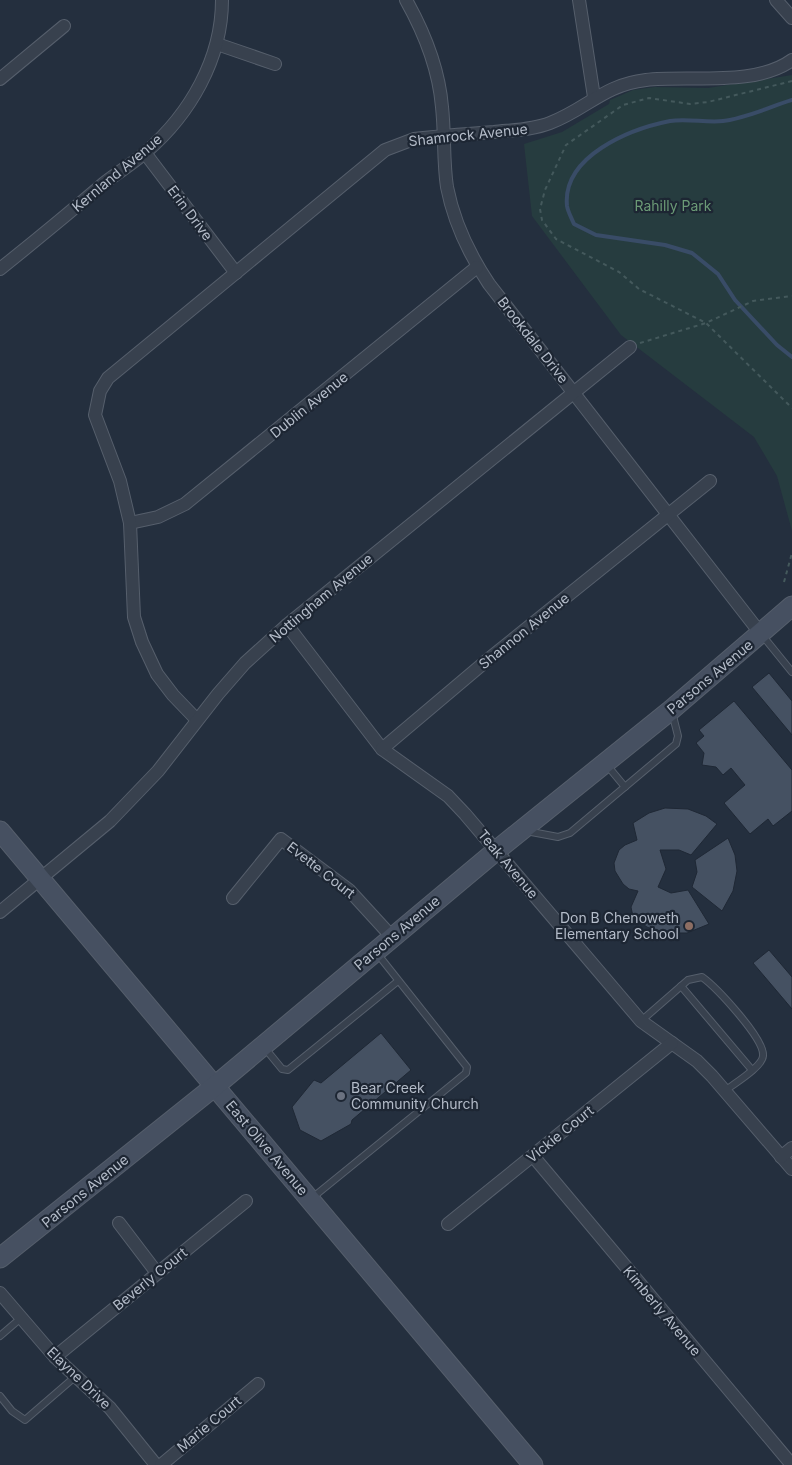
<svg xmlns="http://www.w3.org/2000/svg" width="792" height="1465" font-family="Inter,sans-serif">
	<rect width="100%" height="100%" fill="#242f3e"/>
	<!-- green -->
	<polygon fill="#263c3f" points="792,75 792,531 777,476 754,437 621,335 532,216 524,144 562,132 609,104 610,100 633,90 655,87 708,88"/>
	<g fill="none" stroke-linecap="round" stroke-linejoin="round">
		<!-- stream -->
		<path stroke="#394c67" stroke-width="4" d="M792,100C769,107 747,118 723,121C706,123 687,118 670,121C630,129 562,156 567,206C568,212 572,219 574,224L596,235L665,245L692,253L718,274L735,300L777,345L792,357"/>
	</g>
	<!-- building -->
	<g fill="#455162" stroke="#1f2835">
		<polygon points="769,673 792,701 792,735 752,687"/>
		<polygon points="734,701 792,770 792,811 773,826 768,819 750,834 724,803 745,785 731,768 723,775 716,767 702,765 704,753 696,743 704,736 699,730"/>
		<polygon points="665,808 688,809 706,816 717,824 691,855 679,850 660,850 666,869 658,887 671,893 688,890 709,924 687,933 660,933 647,927 633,917 631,907 638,891 629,889 623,884 615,871 614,863 619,850 625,845 637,840 633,823 649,813"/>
		<polygon points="728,838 735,855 737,871 733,891 722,911 692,887 697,872 695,860"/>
		<polygon points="769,950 792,977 792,1009 753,963"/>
		<polygon points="381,1033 411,1070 352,1120 351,1124 321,1141 300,1130 292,1107 314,1080 321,1083"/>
	</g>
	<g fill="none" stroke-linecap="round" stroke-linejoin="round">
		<!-- lane casing -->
		<g stroke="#565f6c" stroke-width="8">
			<g id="lane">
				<polyline points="762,635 792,672"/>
				<polyline points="606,764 625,787"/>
				<polyline points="526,831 558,837 570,833 676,744 678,736 672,712"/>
				<polyline points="681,986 752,1070"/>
				<path d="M641,1021L688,980L702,977C716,987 765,1039 763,1056C762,1067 735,1083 726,1090"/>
				<polyline points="264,1047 282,1069 288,1070 398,981"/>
				<polyline points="312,1198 466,1073 467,1067 376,952"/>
				<polyline points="0,1336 21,1318"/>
				<polyline points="0,1396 12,1411 25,1420 76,1376"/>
			</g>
		</g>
		<!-- street casing -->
		<g stroke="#565f6c" stroke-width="14">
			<g id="street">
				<path d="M406,0C424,32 439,70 442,107C445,134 443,161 447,187C454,223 469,254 489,284L761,634"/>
				<polyline points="579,0 594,97"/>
				<polyline points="776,0 792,18"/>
				<polyline points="217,44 275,64"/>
				<polyline points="0,79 64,26"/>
				<polyline points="145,153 236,273"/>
				<path d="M0,269C35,241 69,213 103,184C117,173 132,164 146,152C190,114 222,59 222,0"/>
				<polyline points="130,523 158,517 185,504 477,267"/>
				<polyline points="287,625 382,749 448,796 465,814 641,1021 697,1061 712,1076 792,1169"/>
				<path d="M197,720L173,695L157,674L142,642L134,617L130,523L120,481L95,415L100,391L108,378L385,150L414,139C440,136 467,134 494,132C512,130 532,130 550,123C587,109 603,85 646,80C689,75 755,87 792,60"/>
				<polyline points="382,749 485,662 710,481"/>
				<polyline points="233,898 281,839 349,890 392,937"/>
				<polyline points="0,912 110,821 158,771 218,694 245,663 287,625 630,347"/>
				<polyline points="533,1156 792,1465"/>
				<polyline points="781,1157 792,1148"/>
				<polyline points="119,1223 157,1273"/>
				<polyline points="448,1224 672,1043"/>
				<polyline points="0,1293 55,1357 110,1408 156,1465"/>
				<polyline points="55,1357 246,1201"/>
				<polyline points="161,1465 258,1384"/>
			</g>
		</g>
		<!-- secondary casing -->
		<g stroke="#565f6c" stroke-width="21">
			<g id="secondary">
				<polyline points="0,831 533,1465"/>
				<polyline points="0,1258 215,1086 497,850 671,710 792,606"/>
			</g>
		</g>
		<!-- path -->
		<g stroke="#44595c" stroke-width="2" stroke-dasharray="4 4" stroke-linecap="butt">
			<polyline points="792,81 708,102 690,104 649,98 623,105 566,145 545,190 540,209 542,220 556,239 619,272 639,289 706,323 792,408"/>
			<polyline points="640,343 706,323 753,301 792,296"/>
			<polyline points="784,582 792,553"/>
		</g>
		<!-- lane -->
		<use href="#lane" stroke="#38414e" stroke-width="6"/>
		<!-- street -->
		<use href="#street" stroke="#38414e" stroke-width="12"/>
		<!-- secondary -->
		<use href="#secondary" stroke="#465061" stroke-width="19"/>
	</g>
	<!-- markers -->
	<circle fill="#8d6e63" stroke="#1d2633" stroke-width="2" cx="689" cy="926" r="5"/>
	<circle fill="#6b7280" stroke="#1d2633" stroke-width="2" cx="341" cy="1096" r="5"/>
	<g text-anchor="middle" stroke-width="4.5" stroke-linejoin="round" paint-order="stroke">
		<!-- street labels -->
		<g font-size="14" fill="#b4bcc9" stroke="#1d2633">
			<text transform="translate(468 135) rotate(-6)" y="5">Shamrock Avenue</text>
			<text transform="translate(117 173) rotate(-40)" y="5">Kernland Avenue</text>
			<text transform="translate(190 213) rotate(53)" y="5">Erin Drive</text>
			<text transform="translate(533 340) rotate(52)" y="5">Brookdale Drive</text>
			<text transform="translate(309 405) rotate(-39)" y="5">Dublin Avenue</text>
			<text transform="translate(321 598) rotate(-40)" y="5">Nottingham Avenue</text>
			<text transform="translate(524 631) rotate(-39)" y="5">Shannon Avenue</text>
			<text transform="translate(710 677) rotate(-40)" y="5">Parsons Avenue</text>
			<text transform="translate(508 864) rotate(50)" y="5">Teak Avenue</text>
			<text transform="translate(321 870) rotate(38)" y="5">Evette Court</text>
			<text transform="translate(397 933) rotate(-40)" y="5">Parsons Avenue</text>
			<text transform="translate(560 1134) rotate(-39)" y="5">Vickie Court</text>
			<text transform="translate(267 1148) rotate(50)" y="5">East Olive Avenue</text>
			<text transform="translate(85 1191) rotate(-39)" y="5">Parsons Avenue</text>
			<text transform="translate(150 1279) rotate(-39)" y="5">Beverly Court</text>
			<text transform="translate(662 1311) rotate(50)" y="5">Kimberly Avenue</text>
			<text transform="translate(79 1378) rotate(44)" y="5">Elayne Drive</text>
			<text transform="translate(209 1424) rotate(-40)" y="5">Marie Court</text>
		</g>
		<!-- park labels -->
		<g font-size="14" fill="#6b9a76" stroke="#1d2633">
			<text x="673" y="211">Rahilly Park</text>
		</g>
		<!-- poi labels -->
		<g font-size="14" fill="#b4bcc9" stroke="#1d2633" text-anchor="end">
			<text x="679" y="923">Don B Chenoweth<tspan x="679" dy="16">Elementary School</tspan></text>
			<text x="351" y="1093" text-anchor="start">Bear Creek<tspan x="351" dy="16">Community Church</tspan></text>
		</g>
	</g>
</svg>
